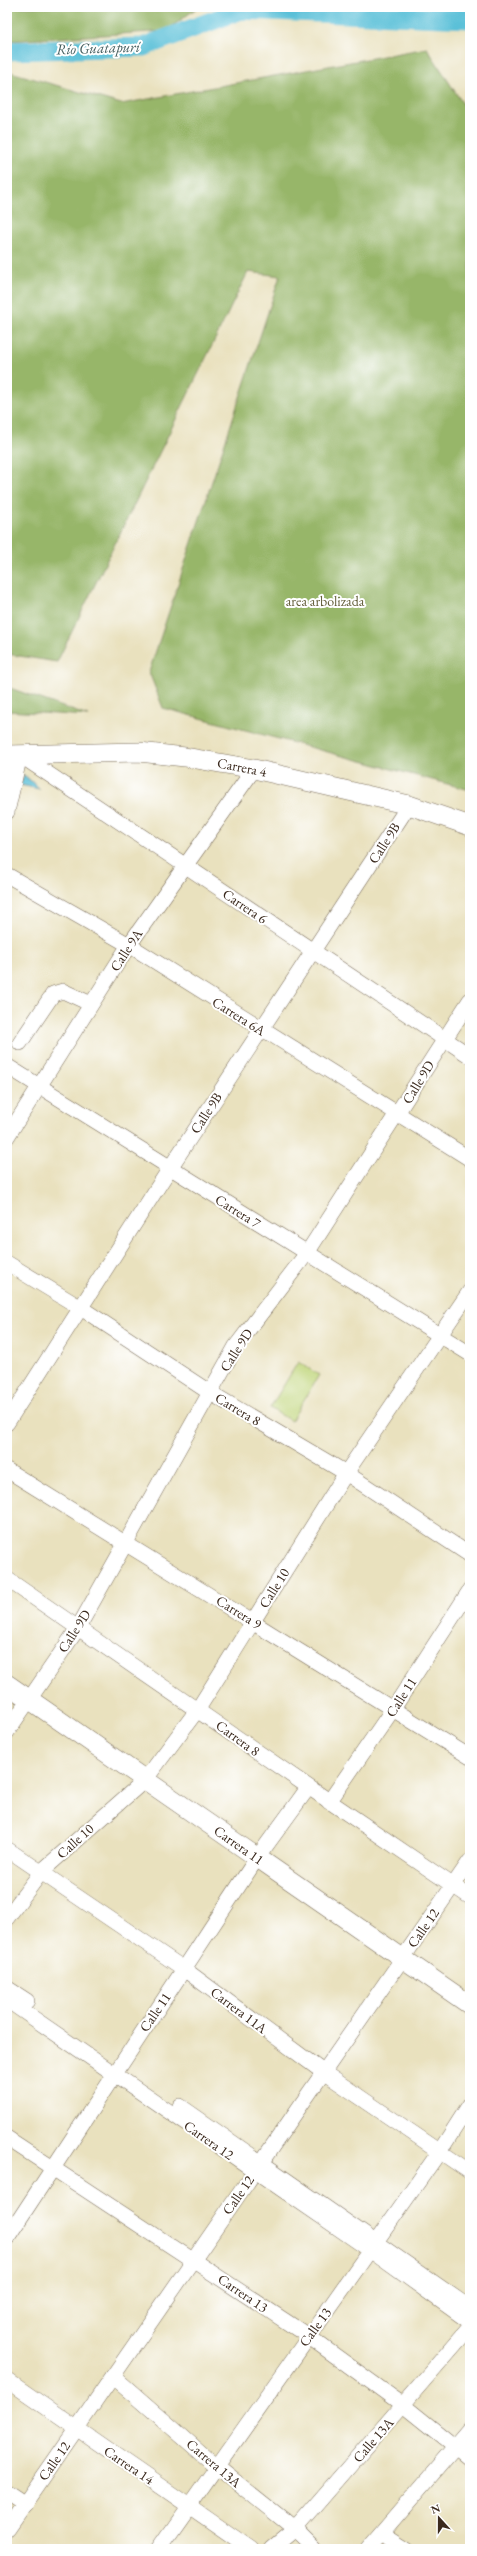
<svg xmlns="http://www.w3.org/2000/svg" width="477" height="2556" font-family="'EB Garamond',serif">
	<rect width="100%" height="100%" fill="#fff"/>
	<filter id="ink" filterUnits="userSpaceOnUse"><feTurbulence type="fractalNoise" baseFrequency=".025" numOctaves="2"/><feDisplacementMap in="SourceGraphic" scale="8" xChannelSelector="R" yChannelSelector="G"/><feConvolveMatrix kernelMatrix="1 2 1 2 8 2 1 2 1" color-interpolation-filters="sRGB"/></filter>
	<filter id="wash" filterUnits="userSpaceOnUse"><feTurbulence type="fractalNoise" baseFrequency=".012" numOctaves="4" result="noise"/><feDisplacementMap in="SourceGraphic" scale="16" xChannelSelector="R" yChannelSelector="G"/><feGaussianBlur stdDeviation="0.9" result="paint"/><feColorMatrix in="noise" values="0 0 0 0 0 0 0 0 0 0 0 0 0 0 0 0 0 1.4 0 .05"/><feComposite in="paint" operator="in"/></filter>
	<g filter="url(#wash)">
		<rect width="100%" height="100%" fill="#e9e1be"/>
		<!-- green -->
		<polygon fill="#bfd579" stroke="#7d804c" points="298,1362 319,1375 291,1421 270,1408"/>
		<!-- forest -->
		<g fill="#97b669" stroke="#697044">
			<polygon points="7,7 198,7 166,31 7,41"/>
			<polygon points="427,48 470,115 470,790 163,708 149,672 280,276 248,272 57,662 7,654 7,71 121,104"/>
			<polygon points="7,687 88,716 7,711"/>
		</g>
		<!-- water -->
		<polygon fill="#5ac0d8" stroke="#4a757b" points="24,775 40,789 20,785"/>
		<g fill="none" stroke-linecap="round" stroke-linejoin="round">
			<!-- river -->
			<polyline stroke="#5ac0d8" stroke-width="19" points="7,51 143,47 241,10 470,19"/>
		</g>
	</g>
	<g filter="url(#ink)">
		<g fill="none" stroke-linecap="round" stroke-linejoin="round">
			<!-- minor casing -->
			<g stroke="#786a56" stroke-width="16">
				<g id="minor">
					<polyline points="7,812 20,755 470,1056"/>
					<polyline points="7,875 129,945 470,1159"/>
					<polyline points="20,1043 53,994 63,991 91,1004"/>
					<polyline points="7,1066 470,1354"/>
					<polyline points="7,1137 129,945 254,769"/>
					<polyline points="7,1263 81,1308 209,1392 346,1473 470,1555"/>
					<polyline points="7,1423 170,1168 409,805"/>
					<polyline points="7,1470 470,1757"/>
					<path d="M7,1579C161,1686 315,1792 470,1897"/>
					<polyline points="7,1732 78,1628 236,1346 307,1253 470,1000"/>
					<polyline points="329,1802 393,1709 470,1590"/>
					<polyline points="7,1849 184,1969 323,2072 470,2172"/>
					<polyline points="7,1918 42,1871 145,1780 198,1709 346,1473 470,1291"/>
					<polyline points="7,1988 27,2001"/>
					<polyline points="7,2000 370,2250 470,2322"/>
					<polyline points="180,2106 470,2308"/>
					<polyline points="7,2138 308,2336 403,2405 470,2459"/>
					<polyline points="7,2238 257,1858 308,1788"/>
					<polyline points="113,2376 216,2466 295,2529 315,2549"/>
					<polyline points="7,2380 251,2549"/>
					<polyline points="7,2492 25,2504"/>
					<polyline points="7,2529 470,1861"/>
					<polyline points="382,2533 407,2549"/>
					<polyline points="159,2549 440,2151 470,2104"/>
					<polyline points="271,2549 295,2529 470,2327"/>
					<polyline points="368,2549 470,2430"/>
				</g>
			</g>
			<!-- major casing -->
			<g stroke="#786a56" stroke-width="20">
				<g id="major">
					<polyline points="7,755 139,752 185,757 254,769 409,805 470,826"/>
					<polyline points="7,1684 470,2005"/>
				</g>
			</g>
			<!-- minor -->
			<use href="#minor" stroke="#fff" stroke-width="15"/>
			<!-- major -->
			<use href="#major" stroke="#fff" stroke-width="19"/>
		</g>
	</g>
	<g text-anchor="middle" stroke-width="4" stroke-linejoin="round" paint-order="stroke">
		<!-- park labels -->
		<g font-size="14" fill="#635d39" stroke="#fff">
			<text x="325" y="606">area arbolizada</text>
		</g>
		<!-- street labels -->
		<g font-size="14" fill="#3b2a1e" stroke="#fff">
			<text transform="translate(242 767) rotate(11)" y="5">Carrera 4</text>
			<text transform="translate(384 843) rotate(-57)" y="5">Calle 9B</text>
			<text transform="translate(245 906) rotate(34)" y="5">Carrera 6</text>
			<text transform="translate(126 950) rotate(-57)" y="5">Calle 9A</text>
			<text transform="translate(239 1016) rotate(32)" y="5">Carrera 6A</text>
			<text transform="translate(418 1082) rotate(-59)" y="5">Calle 9D</text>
			<text transform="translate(206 1113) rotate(-57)" y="5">Calle 9B</text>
			<text transform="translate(238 1211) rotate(32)" y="5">Carrera 7</text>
			<text transform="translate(236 1350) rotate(-57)" y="5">Calle 9D</text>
			<text transform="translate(238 1409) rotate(31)" y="5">Carrera 8</text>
			<text transform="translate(274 1588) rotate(-58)" y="5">Calle 10</text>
			<text transform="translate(239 1612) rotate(32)" y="5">Carrera 9</text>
			<text transform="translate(74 1631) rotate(-57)" y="5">Calle 9D</text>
			<text transform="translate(401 1697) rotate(-57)" y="5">Calle 11</text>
			<text transform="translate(238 1738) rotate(36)" y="5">Carrera 8</text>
			<text transform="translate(75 1841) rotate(-42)" y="5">Calle 10</text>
			<text transform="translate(239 1845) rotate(35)" y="5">Carrera 11</text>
			<text transform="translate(423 1928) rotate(-55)" y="5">Calle 12</text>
			<text transform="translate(239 2010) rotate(37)" y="5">Carrera 11A</text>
			<text transform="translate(155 2012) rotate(-56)" y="5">Calle 11</text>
			<text transform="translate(209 2140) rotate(35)" y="5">Carrera 12</text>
			<text transform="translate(238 2195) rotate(-55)" y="5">Calle 12</text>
			<text transform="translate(243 2293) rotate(34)" y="5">Carrera 13</text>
			<text transform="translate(315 2327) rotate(-54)" y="5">Calle 13</text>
			<text transform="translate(373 2440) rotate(-49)" y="5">Calle 13A</text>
			<text transform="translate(54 2461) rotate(-55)" y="5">Calle 12</text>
			<text transform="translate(214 2463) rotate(40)" y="5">Carrera 13A</text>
			<text transform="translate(129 2465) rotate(34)" y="5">Carrera 14</text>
		</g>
		<!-- water labels -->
		<g font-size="15" font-style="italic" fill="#465e5f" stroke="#fff">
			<text transform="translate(98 48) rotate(-2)" y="5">Río Guatapurí</text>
		</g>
	</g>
	<!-- margin -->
	<rect width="477" height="2556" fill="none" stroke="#fff" stroke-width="24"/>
	<!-- north arrow -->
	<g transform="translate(439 2518) rotate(339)" stroke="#ffffff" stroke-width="3" paint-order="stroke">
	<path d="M0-3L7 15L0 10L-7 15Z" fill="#3b2a1e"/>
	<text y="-6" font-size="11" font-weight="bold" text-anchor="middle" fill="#3b2a1e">N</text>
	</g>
</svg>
